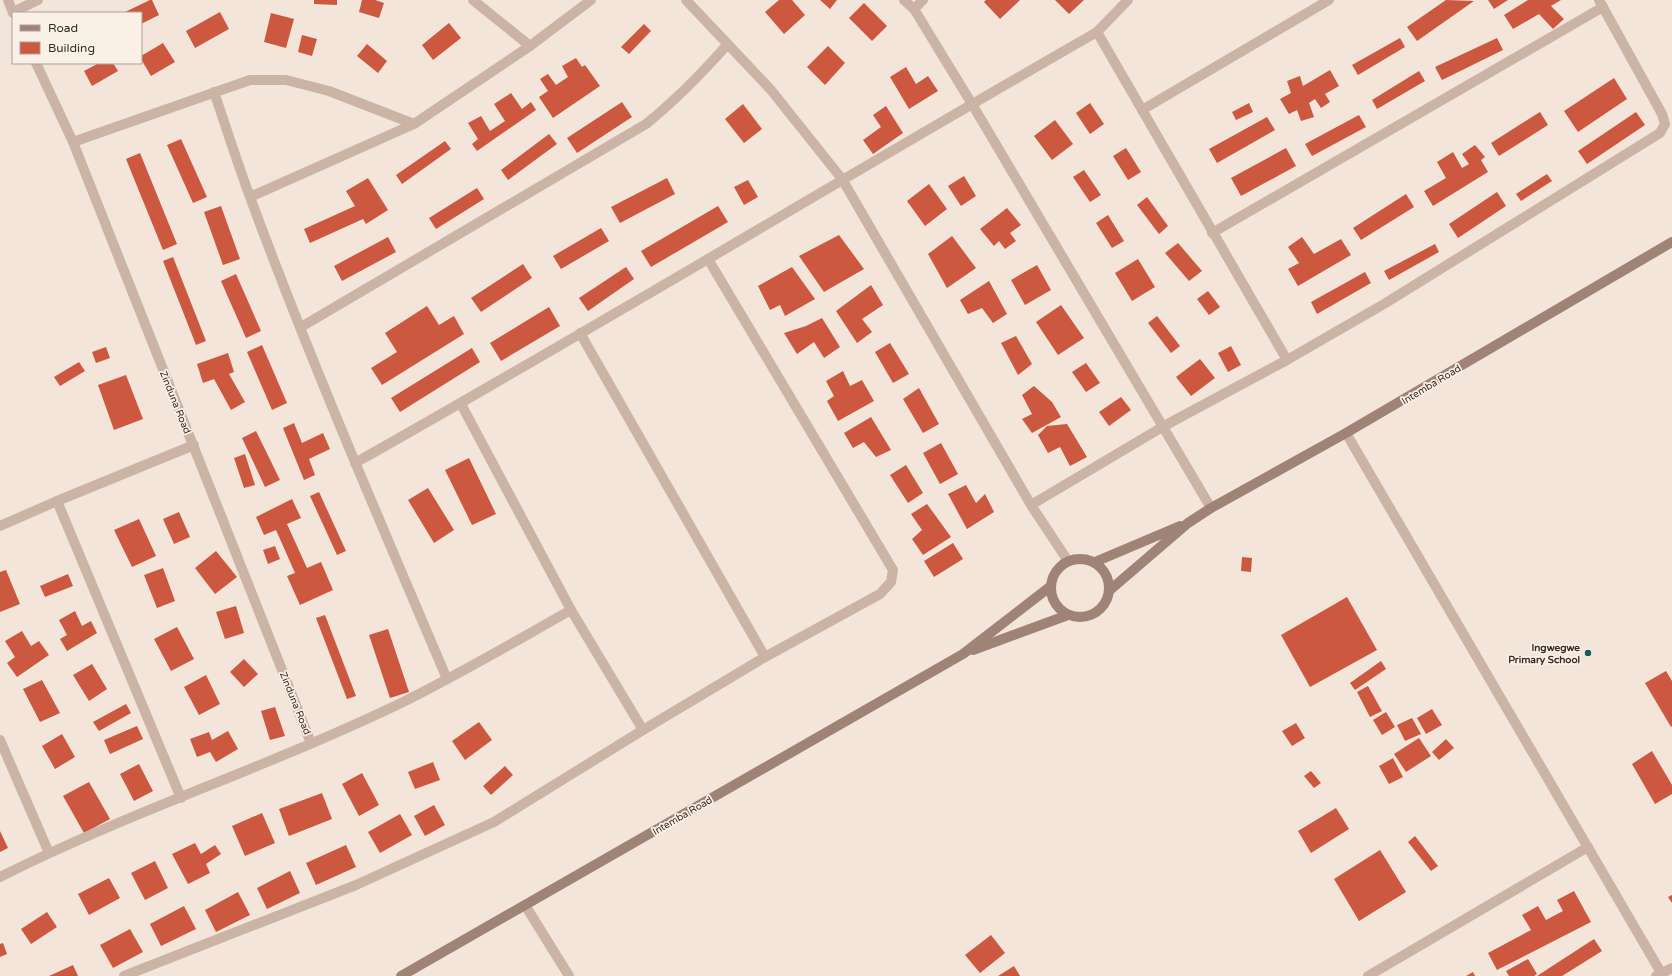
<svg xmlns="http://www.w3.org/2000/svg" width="1672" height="976" font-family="'Varela Round',sans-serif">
	<rect width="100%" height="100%" fill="#f3e5da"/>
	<!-- building -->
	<g fill="#cb583f">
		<polygon points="150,0 152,0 159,15 141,24 141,13 126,13 125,12"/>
		<polygon points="314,0 337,0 337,5 314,4"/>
		<polygon points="362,0 375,0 384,3 379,18 359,12"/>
		<polygon points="779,0 792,0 805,15 784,34 765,12"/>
		<polygon points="820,0 837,0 830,9"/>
		<polygon points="986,0 1020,0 1000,19 984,2"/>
		<polygon points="1055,0 1084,0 1069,14"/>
		<polygon points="1446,0 1474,1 1417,41 1407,27"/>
		<polygon points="1488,0 1508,0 1494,9"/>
		<polygon points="1528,0 1561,0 1551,6 1564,19 1553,29 1539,14 1513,29 1504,15"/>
		<polygon points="864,3 887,26 872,41 849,18"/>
		<polygon points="220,12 229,29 195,48 186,31"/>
		<polygon points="271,13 294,19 286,48 264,42"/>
		<polygon points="449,23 461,38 433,60 422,45"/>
		<polygon points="644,24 651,31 629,54 621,47"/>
		<polygon points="302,35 317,39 312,56 298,52"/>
		<polygon points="1400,38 1405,47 1358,75 1352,65"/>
		<polygon points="1497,38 1503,50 1442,80 1435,67"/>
		<polygon points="163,43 175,62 151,76 141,59 141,56"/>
		<polygon points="367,44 387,61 378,73 357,56"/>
		<polygon points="828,46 845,63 825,85 807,67"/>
		<polygon points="576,58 582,67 585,65 600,86 553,118 539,97 548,91 540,79 548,74 556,85 568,77 562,66"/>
		<polygon points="99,63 113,63 118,71 92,86 84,71"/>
		<polygon points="906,67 916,84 928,76 938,91 909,109 890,77"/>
		<polygon points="1330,70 1339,86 1325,94 1330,102 1321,108 1315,99 1309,103 1314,117 1301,121 1297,110 1289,114 1280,99 1291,93 1287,81 1300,76 1303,86"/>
		<polygon points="1419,71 1425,81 1377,109 1372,100"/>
		<polygon points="1614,78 1627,99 1578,132 1564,111"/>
		<polygon points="511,93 522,109 531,102 536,110 477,151 472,144 478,139 468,123 481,116 490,131 505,121 494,104"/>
		<polygon points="622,102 632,117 577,153 567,138"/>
		<polygon points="1090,103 1104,124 1090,134 1076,113"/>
		<polygon points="1249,103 1253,112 1236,120 1232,112"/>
		<polygon points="743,104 762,129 744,143 725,119"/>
		<polygon points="886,106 903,133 873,154 863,140 881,127 873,115"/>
		<polygon points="1540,112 1548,125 1499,156 1491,143"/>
		<polygon points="1636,112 1645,125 1587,164 1578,151"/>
		<polygon points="1359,115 1366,127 1312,156 1305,144"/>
		<polygon points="1267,117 1275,130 1217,163 1209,149"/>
		<polygon points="1055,120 1073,144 1052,160 1034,136"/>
		<polygon points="549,134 557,144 508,180 501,170"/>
		<polygon points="181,139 207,197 193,203 167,145"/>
		<polygon points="445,141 451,149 402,184 396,175"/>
		<polygon points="1475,145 1485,157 1481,160 1488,172 1433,206 1424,191 1446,178 1437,162 1453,152 1462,168 1469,164 1462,154"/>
		<polygon points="1126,148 1141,172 1128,180 1113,156"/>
		<polygon points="1286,148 1296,166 1241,196 1231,178"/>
		<polygon points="140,153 177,244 163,250 126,159"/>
		<polygon points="1084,170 1101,195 1090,202 1073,177"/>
		<polygon points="1547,174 1552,181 1521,201 1516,194"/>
		<polygon points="964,176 976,196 961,206 948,186"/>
		<polygon points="368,178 388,210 366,224 363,219 310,243 304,229 355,206 346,191"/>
		<polygon points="667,178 675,194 620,223 611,207"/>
		<polygon points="748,180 758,197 744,205 734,187"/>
		<polygon points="929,184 947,209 925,226 907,201"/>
		<polygon points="477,188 484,199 436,229 429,218"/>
		<polygon points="1497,192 1506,206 1458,238 1449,224"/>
		<polygon points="1406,194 1414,207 1361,240 1353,228"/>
		<polygon points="1147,197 1168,226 1159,234 1137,205"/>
		<polygon points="221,206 240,259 223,265 204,212"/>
		<polygon points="718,206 728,222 651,267 641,251"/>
		<polygon points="1007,208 1021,225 1010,233 1016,241 1005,249 999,241 994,246 980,229"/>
		<polygon points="1108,215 1124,241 1112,248 1096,223"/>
		<polygon points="601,228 609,241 561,269 553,256"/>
		<polygon points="839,235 864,269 824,292 799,256"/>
		<polygon points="952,236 976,268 947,288 928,254"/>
		<polygon points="388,237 396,252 342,281 334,266"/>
		<polygon points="1302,237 1314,254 1341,239 1351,255 1298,286 1288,269 1299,263 1288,247"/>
		<polygon points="1178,243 1202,271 1189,281 1165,253"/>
		<polygon points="1435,244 1439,252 1389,280 1384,271"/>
		<polygon points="173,257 206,341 196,345 163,261"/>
		<polygon points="1138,259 1155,287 1132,301 1115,273"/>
		<polygon points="523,264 532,278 481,312 471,298"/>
		<polygon points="1037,265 1051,290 1025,305 1011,280"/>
		<polygon points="626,267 634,279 588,311 579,298"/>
		<polygon points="792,267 815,299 785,316 780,305 770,310 758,286"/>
		<polygon points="1365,272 1371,283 1317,314 1311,302"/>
		<polygon points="236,274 261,331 246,338 221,281"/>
		<polygon points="989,281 1007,314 993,323 982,308 968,314 960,300"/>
		<polygon points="871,285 883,305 862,319 872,332 857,343 836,311"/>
		<polygon points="1208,291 1220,307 1209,315 1197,299"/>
		<polygon points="1061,305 1084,338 1058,355 1036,322"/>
		<polygon points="427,306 439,325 454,316 464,334 382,385 371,368 397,352 385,333"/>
		<polygon points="549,307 560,326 501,361 490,343"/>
		<polygon points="1157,316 1180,346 1171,353 1148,323"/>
		<polygon points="822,318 840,347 824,358 814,342 797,354 784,333 806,326"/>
		<polygon points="1016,336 1032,364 1018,375 1001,343"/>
		<polygon points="890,343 909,374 893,383 875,352"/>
		<polygon points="262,345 287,403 272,410 247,352"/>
		<polygon points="1231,346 1241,365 1228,372 1218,353"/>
		<polygon points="106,347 110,358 96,363 92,352"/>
		<polygon points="472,348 480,362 400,412 391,398"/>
		<polygon points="228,353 234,372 229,374 245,402 231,410 214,379 203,383 197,364"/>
		<polygon points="1200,359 1215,378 1191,396 1176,377"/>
		<polygon points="79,362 85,371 60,386 54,377"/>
		<polygon points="1086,363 1100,383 1086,392 1072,372"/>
		<polygon points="843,371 850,386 862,380 874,401 838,421 827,401 834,396 826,381"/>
		<polygon points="126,375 143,419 114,430 98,385"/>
		<polygon points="1034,386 1052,402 1061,417 1032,433 1022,419 1032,414 1022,395"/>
		<polygon points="919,388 939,424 923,433 903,399"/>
		<polygon points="1121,397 1131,410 1109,426 1099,412"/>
		<polygon points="871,417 891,450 876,457 864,442 853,448 844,433"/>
		<polygon points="294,423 302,443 323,433 330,449 309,459 315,475 304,480 283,428"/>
		<polygon points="1067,424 1087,457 1070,466 1060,447 1048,453 1038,435 1047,426"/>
		<polygon points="256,431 280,480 265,487 242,438"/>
		<polygon points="941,443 958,474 940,484 923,453"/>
		<polygon points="245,454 255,485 244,488 234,458"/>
		<polygon points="469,458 496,514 472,525 445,470"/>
		<polygon points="906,465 923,493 908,503 890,475"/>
		<polygon points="966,485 976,503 985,494 994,512 967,529 948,494"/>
		<polygon points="428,488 454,530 434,543 408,500"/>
		<polygon points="319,492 346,551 337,555 310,496"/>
		<polygon points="292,499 301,518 287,524 307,568 321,562 333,590 300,605 287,576 295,573 276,530 264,535 256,517"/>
		<polygon points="927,504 951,537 923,555 912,539 922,530 911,514"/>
		<polygon points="179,512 190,537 174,544 163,519"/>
		<polygon points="139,519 156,556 132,567 114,530"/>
		<polygon points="953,543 963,559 934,577 924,561"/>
		<polygon points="275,546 280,559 268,564 263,550"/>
		<polygon points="216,551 237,577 215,594 195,568"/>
		<polygon points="1242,557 1252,558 1251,572 1241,571"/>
		<polygon points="163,568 175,601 157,608 144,575"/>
		<polygon points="6,570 20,604 0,612 0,572"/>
		<polygon points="68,574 73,586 45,597 40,586"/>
		<polygon points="1347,597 1377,650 1310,687 1281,635"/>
		<polygon points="236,606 244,633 225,639 216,612"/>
		<polygon points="75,611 82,626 91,621 97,633 67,651 60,639 67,635 59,620"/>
		<polygon points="325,615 356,696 347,699 316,618"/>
		<polygon points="177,627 194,659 171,671 154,639"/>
		<polygon points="388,629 409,692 390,698 369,635"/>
		<polygon points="22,631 31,646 39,641 49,655 17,677 7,663 15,657 5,641"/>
		<polygon points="244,659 258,674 244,687 230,672"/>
		<polygon points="1381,661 1386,669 1355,690 1350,683"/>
		<polygon points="92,664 107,689 89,701 73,675"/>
		<polygon points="1666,671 1672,681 1672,726 1671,727 1645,683"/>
		<polygon points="206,675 220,704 199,715 184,687"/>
		<polygon points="42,680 60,713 40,722 23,689"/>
		<polygon points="1368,686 1382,711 1370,717 1357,692"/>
		<polygon points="126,704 131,713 99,731 93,722"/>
		<polygon points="275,707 285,736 270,740 261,711"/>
		<polygon points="1432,709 1442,725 1426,734 1417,718"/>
		<polygon points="1386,712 1395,727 1382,735 1373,720"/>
		<polygon points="1412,718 1421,734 1405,741 1397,725"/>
		<polygon points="479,722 492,740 465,760 452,741"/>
		<polygon points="1296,723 1305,738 1292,746 1282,731"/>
		<polygon points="137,726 143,739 110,754 104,740"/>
		<polygon points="228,731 238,749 216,762 210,752 197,757 190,739 209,732 212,740"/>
		<polygon points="62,734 75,757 55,769 42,746"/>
		<polygon points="1419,738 1431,756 1406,772 1394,754"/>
		<polygon points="1446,739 1454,748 1439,760 1432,752"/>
		<polygon points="1652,751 1672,785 1672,794 1655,804 1632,764"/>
		<polygon points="1393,758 1403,777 1389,784 1379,766"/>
		<polygon points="433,762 440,780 415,789 408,772"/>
		<polygon points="139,764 153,791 134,801 120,774"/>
		<polygon points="505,766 513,775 491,795 483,786"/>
		<polygon points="1311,771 1321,783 1314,788 1304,776"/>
		<polygon points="362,773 379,805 359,816 342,784"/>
		<polygon points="89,782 110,819 84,833 63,796"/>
		<polygon points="322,793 332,819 289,836 279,809"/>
		<polygon points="434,805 445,825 425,836 414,816"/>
		<polygon points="1336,808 1349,829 1311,853 1298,831"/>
		<polygon points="262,813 275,843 245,856 232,826"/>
		<polygon points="400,814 412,835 380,853 368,832"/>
		<polygon points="0,831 8,848 0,852"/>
		<polygon points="1415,836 1438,866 1431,871 1408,842"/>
		<polygon points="195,843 201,854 215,845 221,854 206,864 210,873 188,884 172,854"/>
		<polygon points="346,845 356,867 316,885 306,863"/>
		<polygon points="1380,850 1406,892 1359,921 1334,879"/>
		<polygon points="155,861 168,888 145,900 131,873"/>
		<polygon points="290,871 300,893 267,909 257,888"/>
		<polygon points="109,878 120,898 89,915 78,894"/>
		<polygon points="1574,891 1591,922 1497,970 1488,953 1531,930 1522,915 1538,906 1546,920 1563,911 1557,900"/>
		<polygon points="238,892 250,915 216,932 205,910"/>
		<polygon points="1672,895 1672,903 1668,897"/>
		<polygon points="184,906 196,929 161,946 150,924"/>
		<polygon points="47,912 57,927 31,944 21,929"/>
		<polygon points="130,929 143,952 113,968 100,945"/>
		<polygon points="991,935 1005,953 980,973 965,955"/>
		<polygon points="1594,939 1602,951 1562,976 1537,976"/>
		<polygon points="3,943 7,954 0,957 0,944"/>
		<polygon points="1528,959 1537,974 1534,976 1509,976 1506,971"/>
		<polygon points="73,965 78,976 49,976"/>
		<polygon points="1014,966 1020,976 998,976"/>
		<polygon points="1473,972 1475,976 1466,976"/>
	</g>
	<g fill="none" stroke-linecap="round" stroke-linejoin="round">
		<!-- street -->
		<g stroke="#cbb4a5" stroke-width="10">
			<polyline points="8,0 13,13"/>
			<polyline points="473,0 530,46"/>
			<polyline points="686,0 771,90 842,179 1031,505 1068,561"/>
			<polyline points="904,0 914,9 972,104 1211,508"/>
			<polyline points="914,9 923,0"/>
			<polyline points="13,12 38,0"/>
			<polyline points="1097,32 1287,360"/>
			<polyline points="36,63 73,142 311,743"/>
			<path d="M214,92C226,127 237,162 250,197C310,360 379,519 447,679"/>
			<polyline points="1142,110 1329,0"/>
			<polyline points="73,142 250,80 286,80 329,91 414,124"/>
			<polyline points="250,197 414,124 530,46 591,0"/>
			<polyline points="1212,233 1603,7"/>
			<path d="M301,327L646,124C676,100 702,73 727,45"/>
			<polyline points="580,333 765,657"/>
			<polyline points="461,404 571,610 643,730"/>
			<polyline points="1346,433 1663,976"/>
			<path d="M355,463C604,323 849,174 1097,32L1128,0"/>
			<polyline points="57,501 181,798"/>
			<polyline points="1031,505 1164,426 1287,360 1384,304 1660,133 1665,124 1662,114 1599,0"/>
			<polyline points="0,526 57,501 194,445"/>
			<polyline points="0,740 49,853"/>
			<path d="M0,877C129,812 268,767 399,704C458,675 514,642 571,610"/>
			<polyline points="525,905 569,976"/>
			<polyline points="124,976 356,885 494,822 643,730 765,657 880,594 891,582 893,570 708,259"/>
			<polyline points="1368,976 1588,847"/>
			<polyline points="1656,976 1672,968"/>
		</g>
		<!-- secondary -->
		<g stroke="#9f8377" stroke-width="10">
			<circle cx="1080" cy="588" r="29"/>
			<polyline points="1095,562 1180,526"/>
			<polyline points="1110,590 1188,523 1211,508 1346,433 1672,242"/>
			<polyline points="973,650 1068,615"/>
			<polyline points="401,976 963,654 1051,586"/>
		</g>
	</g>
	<!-- markers -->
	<circle fill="#1b5a5a" stroke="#faf0e6" stroke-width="1.5" cx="1588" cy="653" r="4"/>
	<g text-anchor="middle" stroke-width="3.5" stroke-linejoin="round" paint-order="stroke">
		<!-- street labels -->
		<g font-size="10" fill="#372b27" stroke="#faf0e6">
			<text transform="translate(1431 384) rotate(-31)" y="4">Intemba Road</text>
			<text transform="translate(176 402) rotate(68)" y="4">Zinduna Road</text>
			<text transform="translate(296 703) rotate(68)" y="4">Zinduna Road</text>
			<text transform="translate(682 815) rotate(-30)" y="4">Intemba Road</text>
		</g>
		<!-- poi labels -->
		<g font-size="10" font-weight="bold" fill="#372b27" stroke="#faf0e6" text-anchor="end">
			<text x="1580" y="651">Ingwegwe<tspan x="1580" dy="12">Primary School</tspan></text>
		</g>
	</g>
	<!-- legend -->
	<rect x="12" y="12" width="130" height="52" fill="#faf0e6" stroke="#aca19a"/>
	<rect x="20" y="25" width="20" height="6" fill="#9f8377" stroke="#aca19a"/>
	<text x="48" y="32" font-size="12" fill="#372b27">Road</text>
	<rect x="20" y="42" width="20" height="12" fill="#cb583f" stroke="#aca19a"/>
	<text x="48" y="52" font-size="12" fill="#372b27">Building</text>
</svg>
